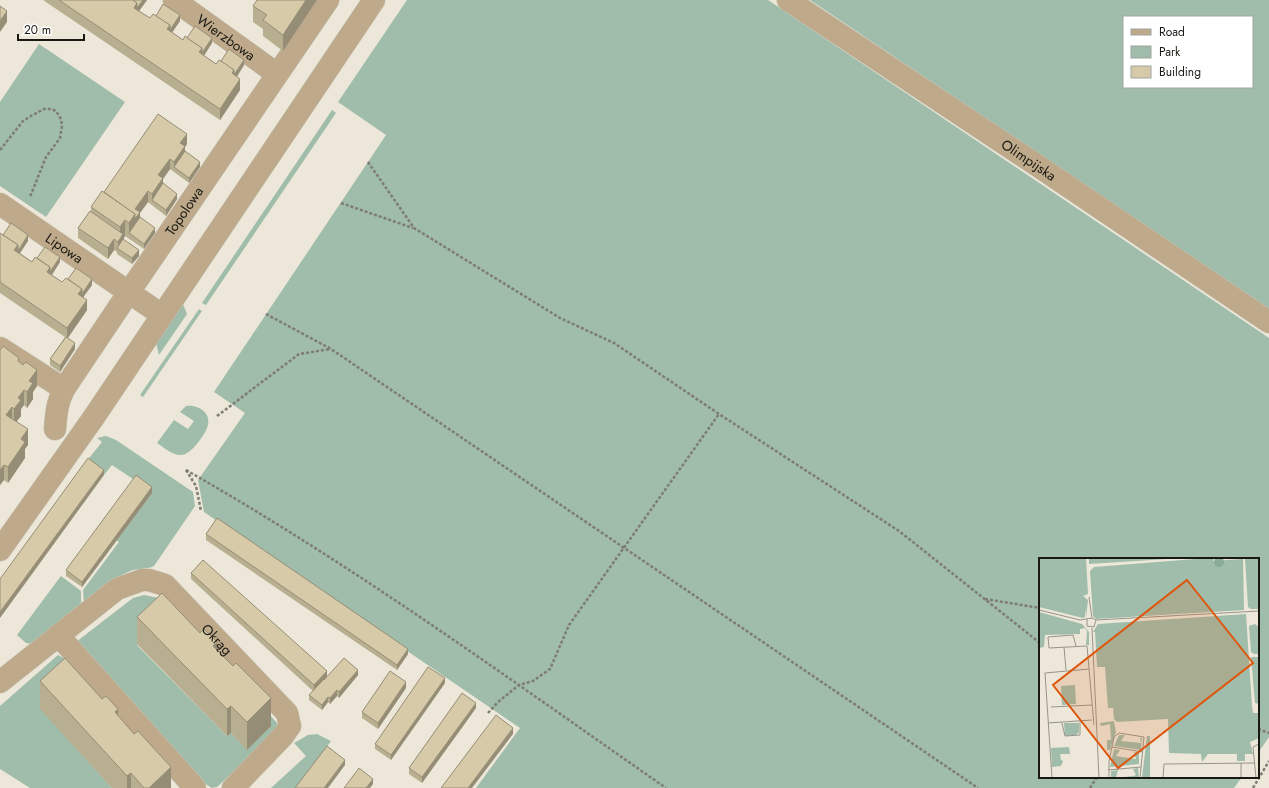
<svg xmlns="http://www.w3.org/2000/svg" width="1269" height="788" font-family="Jost,sans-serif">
	<rect width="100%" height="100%" fill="#ece7d8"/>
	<!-- green -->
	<g fill="#9fbdaa" fill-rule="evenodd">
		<polygon points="407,0 768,0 1269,338 1269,737 1258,753 1258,559 1040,559 1040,777 1242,777 1234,788 476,788 520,728 204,512 198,480 245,413 214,392 386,135 338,102"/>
		<path d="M810,0H1269V309ZM1124,17H1252V87H1124Z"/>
		<polygon points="39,44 125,102 46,217 0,186 0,102"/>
		<polygon points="332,110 336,113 206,305 202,303"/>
		<polygon points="183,304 187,314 159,355 156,343"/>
		<polygon points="199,309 202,311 143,397 140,395"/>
		<path d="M186,406C199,404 213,414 207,428C204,436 191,454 182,455C173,456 165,448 157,443L174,420L188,429L194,421L180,412Z"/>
		<path d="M106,436L116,440L193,492L195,506L154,566C146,570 138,568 130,571C113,578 98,593 84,603L83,590L119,542L116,540L136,481L112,465L104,475L86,462L102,442L97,438Z"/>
		<polygon points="61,576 81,591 81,606 33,644 26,643 17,635"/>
		<polygon points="144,595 159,598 137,645 227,736 231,733 247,749 264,708 277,723 276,732 217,787 212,788 204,783 76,642 133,598"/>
		<polygon points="58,655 65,659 41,709 112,788 30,788 0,769 0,706"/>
		<polygon points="317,734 331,741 297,788 271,788 306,756 294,743 308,735"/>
	</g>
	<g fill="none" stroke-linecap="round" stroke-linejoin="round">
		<!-- street casing -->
		<g stroke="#c6c2b4" stroke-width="23">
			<g id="street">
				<path id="s1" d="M174,0L277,74"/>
				<path id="s2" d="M788,0L1035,164L1269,322"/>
				<path id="s3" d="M0,204L162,315"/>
				<polyline points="0,348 64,389"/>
				<path id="s4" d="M55,429C56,415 57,402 64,389L129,292L328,0"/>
				<polyline points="0,550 94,417 374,0"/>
				<polyline points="59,635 66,644 195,788"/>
				<path id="s5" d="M0,682L117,589L142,580H149L165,585L287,713L290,726L283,736L233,788"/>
			</g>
		</g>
		<!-- path -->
		<g stroke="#7f7c72" stroke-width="2.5" stroke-dasharray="3 2" stroke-linecap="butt">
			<polyline points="0,150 23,121 31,116 44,109 51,109 56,111 61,119 62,126 60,138 46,157 30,197"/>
			<polyline points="368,162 414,228 560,318 614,343 719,414 899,531 1040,643"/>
			<polyline points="341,203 413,228"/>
			<polyline points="266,314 331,349 978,788"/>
			<polyline points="217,416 299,354 331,349"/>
			<path d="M186,470C353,565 508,678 666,788"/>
			<polyline points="186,470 196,486 201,511"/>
			<polyline points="985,599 1040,608"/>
			<polyline points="488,713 498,702 519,685 533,681 550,669 569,625 719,414"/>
			<polyline points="1258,729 1269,733"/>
			<polyline points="1090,788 1097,777"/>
			<polyline points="1253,788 1269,761"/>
		</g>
		<!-- street -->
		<use href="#street" stroke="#beaa8b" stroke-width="22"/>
	</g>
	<!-- wall -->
	<g fill="#b8ae90">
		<polygon points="43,0 147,0 139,11 150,18 156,16 180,21 172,32 183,40 187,38 212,43 204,56 216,64 221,61 244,65 237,77 240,90 220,120"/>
		<polygon points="317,0 283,51 263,36 263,29 253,22 253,6"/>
		<polygon points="187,144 185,147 185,151 200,167 189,183 170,169 163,179 163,183 177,199 166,216 148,202 140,213 140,217 155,233 144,249 125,236 123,239 139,256 132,264 117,254 117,252 114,250 108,259 78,238 78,228 91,212 91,207 104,192"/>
		<polygon points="0,234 3,235 28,241 20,253 32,262 37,258 60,262 52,275 62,282 68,279 92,285 83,297 87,310 68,338 75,349 60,372 50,365 50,359 65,337 0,293"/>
		<polygon points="19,362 37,386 33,392 33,399 27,408 24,405 21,409 21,416 16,422 28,445 25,449 25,458 8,483 4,480 0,485"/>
		<polygon points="152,493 82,587 66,576 66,570"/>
		<polygon points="206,534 408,654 397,670 206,540"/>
		<polygon points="191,573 327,676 324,680 358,675 339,698 337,696 330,704 328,702 322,710 309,700 309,695 313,691 191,579"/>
		<polygon points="137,617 217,650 233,666 271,726 247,750 231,733 227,736 137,644"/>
		<polygon points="40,681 118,717 171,788 112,788 40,709"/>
		<polygon points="445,683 391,760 375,749 375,744"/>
		<polygon points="406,688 378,729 362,718 362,712"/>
		<polygon points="476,708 422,783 409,774 409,768"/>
	</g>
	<!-- shaded-wall -->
	<g fill="#968d76">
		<polygon points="143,0 147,0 137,14 134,8 137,3"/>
		<polygon points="306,0 317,0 283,51 283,35"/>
		<polygon points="7,11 7,22 0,32 0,21"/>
		<polygon points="180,15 180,21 167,40 167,29 170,25"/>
		<polygon points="212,38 212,43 199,63 199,52 202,48"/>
		<polygon points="244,60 244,65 232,84 232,73 234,70"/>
		<polygon points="240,79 240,90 220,120 220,109"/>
		<polygon points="187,134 187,144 185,147 185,157 174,167 174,162 180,143"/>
		<polygon points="170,159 170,169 163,179 163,189 152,200 152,194 158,175"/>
		<polygon points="200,162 200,167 189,183 189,178"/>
		<polygon points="148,191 148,202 140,213 140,223 129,233 129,239 129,223 135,209"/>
		<polygon points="177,194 177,199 166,216 166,210"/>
		<polygon points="125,220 125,236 118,249 118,242 120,238 120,227"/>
		<polygon points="155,228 155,233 144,249 144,244"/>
		<polygon points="28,235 28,241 18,256 18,251"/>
		<polygon points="114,239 114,250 108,259 108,248"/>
		<polygon points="18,245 18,256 14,250"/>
		<polygon points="139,250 139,256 132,264 132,258"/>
		<polygon points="60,257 60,262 47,282 47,272 50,267"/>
		<polygon points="92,279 92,285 82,299 78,294 82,289"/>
		<polygon points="87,300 87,310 67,339 67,328"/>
		<polygon points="75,343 75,349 60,372 60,366"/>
		<polygon points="37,370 37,386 33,392 33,399 27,408 27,392 29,381"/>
		<polygon points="24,390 24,405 21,409 21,416 14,425 14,409 18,398"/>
		<polygon points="12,407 12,423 6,415"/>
		<polygon points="28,429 28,445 25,449 25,458 8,483 8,467 21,439"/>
		<polygon points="4,465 4,480 0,485 0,470"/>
		<polygon points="104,470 104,475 0,618 0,612"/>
		<polygon points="152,487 152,493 82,587 82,582"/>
		<polygon points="217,642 217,670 213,646"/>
		<polygon points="408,649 408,654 397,670 397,665"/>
		<polygon points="358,670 358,675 339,698 339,692"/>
		<polygon points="327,671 327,676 314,691 314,685"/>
		<polygon points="445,678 445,683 391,760 391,755"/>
		<polygon points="406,682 406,688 378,729 378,723"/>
		<polygon points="337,690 337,696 330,704 330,698"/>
		<polygon points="328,697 328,702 322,710 322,705"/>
		<polygon points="271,698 271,726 247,750 247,722"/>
		<polygon points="476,703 476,708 422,783 422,777"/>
		<polygon points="231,706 231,733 227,736 227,709"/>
		<polygon points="118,709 118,737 115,712"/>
		<polygon points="513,728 513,734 472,788 468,788"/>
		<polygon points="345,760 345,765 328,788 324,788"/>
		<polygon points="171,767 171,788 149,788"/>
		<polygon points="131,773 131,788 127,788 127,776"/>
		<polygon points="373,779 373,784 370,788 366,788"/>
	</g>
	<!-- building -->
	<g fill="#d6caa8" stroke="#968d76">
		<polygon points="59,0 133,0 137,3 134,8 150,18 153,14 160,18 170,25 167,29 183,40 185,36 192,41 202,48 199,52 216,64 219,60 225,63 234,70 232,73 240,79 220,109"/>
		<polygon points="133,0 143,0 137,8 137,3"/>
		<polygon points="257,0 306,0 283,35 263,20 267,15 253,6"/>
		<polygon points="163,4 180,15 170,30 170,25 156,16"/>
		<polygon points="0,6 7,11 0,21"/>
		<polygon points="195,26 212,38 202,53 202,48 187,38"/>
		<polygon points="229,49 244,60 234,75 234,70 221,61"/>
		<polygon points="158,114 187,134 180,143 185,146 174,162 170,159 158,175 163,178 152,194 148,191 135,209 140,212 135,219 135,214 104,192"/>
		<polygon points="185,151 200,162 189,178 174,167"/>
		<polygon points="163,183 177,194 166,210 152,200"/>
		<polygon points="102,191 135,214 129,223 125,220 120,227 91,207"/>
		<polygon points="90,211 123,234 118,242 114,239 108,248 78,228"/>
		<polygon points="140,217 155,228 144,244 129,233"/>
		<polygon points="11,223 28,235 18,251 18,245 3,235"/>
		<polygon points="0,233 18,245 14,250 32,262 35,257 50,267 47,272 62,282 66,278 82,289 78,294 87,300 67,328 0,282"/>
		<polygon points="123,239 139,250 132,258 117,248"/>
		<polygon points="45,247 60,257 50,272 50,267 37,258"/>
		<polygon points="76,268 92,279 82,294 82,289 68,279"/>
		<polygon points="66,337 75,343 60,366 50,359"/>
		<polygon points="3,346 19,358 18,361 23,365 26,362 37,370 29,381 33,383 27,392 24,390 18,398 21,400 14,409 12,407 6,415 28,429 21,439 25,442 8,467 4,465 0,470 0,350"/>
		<polygon points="88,458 104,470 0,612 0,579"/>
		<polygon points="136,475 152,487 82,582 66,570"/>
		<polygon points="217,518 408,649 397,665 206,534"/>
		<polygon points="203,560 327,671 314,685 191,573"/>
		<polygon points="162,593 200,633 204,629 217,642 213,646 233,666 236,663 271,698 247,722 231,706 227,709 137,617"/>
		<polygon points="65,658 102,699 106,696 118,709 115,712 134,734 138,731 171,767 149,788 144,788 131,773 127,776 40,681"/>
		<polygon points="344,658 358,670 339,692 337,690 330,698 328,697 322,705 309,695 324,679 324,680"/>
		<polygon points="428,667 445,678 391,755 375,744"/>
		<polygon points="390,671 406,682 378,723 362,712"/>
		<polygon points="462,693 476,703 422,777 409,768"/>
		<polygon points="496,715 513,728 468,788 441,788"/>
		<polygon points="327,746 345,760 324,788 295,788"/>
		<polygon points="359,768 373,779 366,788 344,788"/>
	</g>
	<g text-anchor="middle" stroke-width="3" stroke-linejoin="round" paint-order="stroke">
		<!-- street labels -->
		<g font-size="14" fill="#191812" stroke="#fff">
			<text dy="5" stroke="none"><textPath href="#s1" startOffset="64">Wierzbowa</textPath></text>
			<text dy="5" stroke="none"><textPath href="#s2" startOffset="289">Olimpijska</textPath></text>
			<text dy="5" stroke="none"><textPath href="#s4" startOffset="256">Topolowa</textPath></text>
			<text dy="5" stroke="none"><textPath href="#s3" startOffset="78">Lipowa</textPath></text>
			<text dy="5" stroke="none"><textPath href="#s5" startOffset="275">Okrąg</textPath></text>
		</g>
	</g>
	<!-- overview -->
	<g transform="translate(1039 558)">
		<rect width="220" height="220" fill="#ece7d8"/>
		<path d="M0,0H47L49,36L44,38L49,42L47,59V50L46,59L44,60L0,49ZM50,0H143L50,6ZM169,0H175L174,3L204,1L205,52L57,61L54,58L51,13L55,9ZM206,0H220V51H212L209,49ZM0,54L43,66L50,74V87H47L48,73L46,70L41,71V76L6,77L5,89L0,90ZM207,56L213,148L214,155H220V180L211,184L214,196H206V203H198V196H169L163,204L162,196L130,195L129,161L78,164L75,161L74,150H69L66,109H58L56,74H54L59,66ZM216,66L220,69V96H215L212,94L210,68ZM212,99H220V146L216,145ZM36,127L37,146L23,147L22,128ZM75,163L77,174L71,192H68V182H72L71,166L62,168L61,165ZM25,165H40V174L37,177L26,178ZM80,177H86L82,183L102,185L101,180H103L102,192L75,188ZM108,178H111V220H103ZM30,189L31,196H21L22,202L24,203L22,208L13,209L12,190ZM75,191L81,192L77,198L97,201L95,194L100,195V206L71,209ZM99,210L100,220H72V213L79,212L77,220L94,218L97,217L94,211Z" fill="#9fbdaa"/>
		<path d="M175 4a5 5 0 1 1 10 0a5 5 0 1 1-10 0Z" fill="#8bad98"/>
		<path fill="none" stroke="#989489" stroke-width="1" d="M50,39L53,60M0,52L41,62L53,60L57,62L55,69L48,68V61M57,62L220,53M53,70L60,220M37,88L34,77L9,79L10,90L48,88L55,167M25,89L27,112M12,149L53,147M9,165L53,162M23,165L26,178L41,177V164M73,189L104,194M202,205V220M69,212L102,209M13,220L6,115L50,111M70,220V203L75,179L80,175L105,179L101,220M124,220L125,206L216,205M217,220L214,189L220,186"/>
		<path fill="#de560c" fill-opacity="0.15" stroke="#de560c" stroke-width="2" d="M148,22L214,105L79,210L14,127Z"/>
		<rect width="220" height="220" fill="none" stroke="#191812" stroke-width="2"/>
	</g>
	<!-- legend -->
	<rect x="1123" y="16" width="130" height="72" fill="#ffffff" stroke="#a3a3a0"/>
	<rect x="1131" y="29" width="20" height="6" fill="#beaa8b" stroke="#a3a3a0"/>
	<text x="1159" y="36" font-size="12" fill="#191812">Road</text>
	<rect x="1131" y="46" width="20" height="12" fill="#9fbdaa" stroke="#a3a3a0"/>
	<text x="1159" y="56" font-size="12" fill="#191812">Park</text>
	<rect x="1131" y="66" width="20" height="12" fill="#d6caa8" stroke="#a3a3a0"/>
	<text x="1159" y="76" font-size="12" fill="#191812">Building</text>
	<!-- scale -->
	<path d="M18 34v6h66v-6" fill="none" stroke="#191812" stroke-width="2"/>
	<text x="24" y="34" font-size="12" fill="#191812" stroke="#ffffff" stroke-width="3" paint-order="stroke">20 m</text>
</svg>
